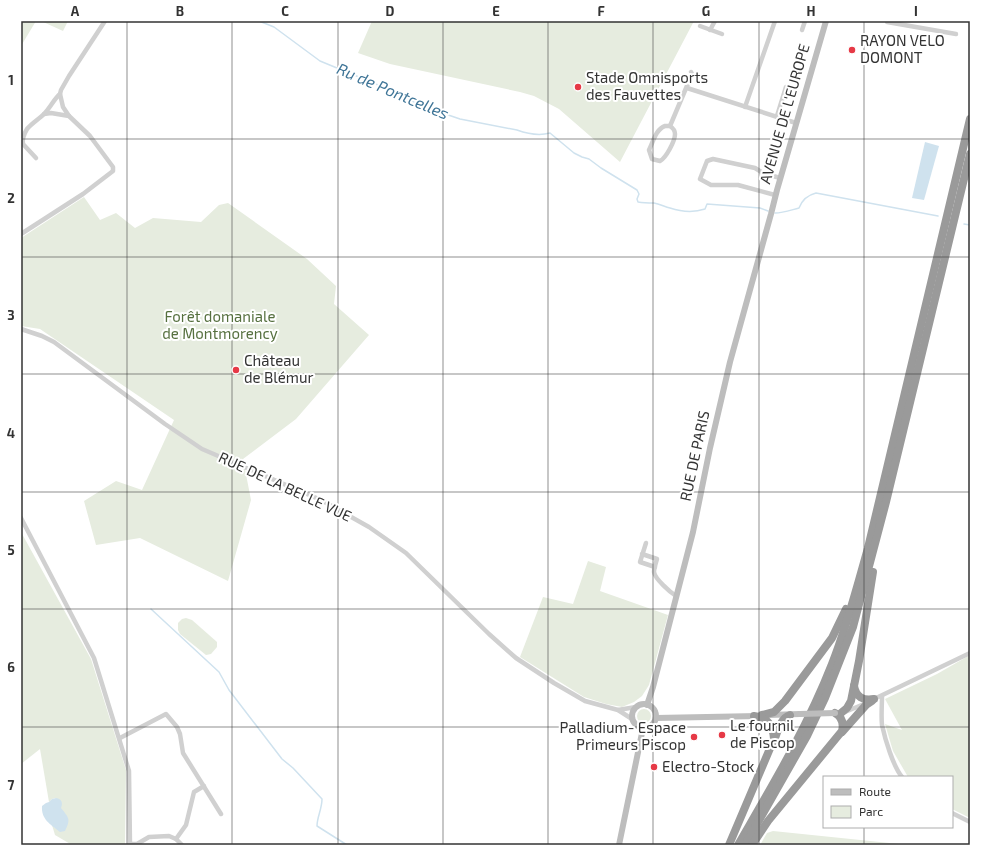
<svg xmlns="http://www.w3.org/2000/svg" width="991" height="866" font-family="'Exo 2',sans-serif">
	<rect width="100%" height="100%" fill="#fff"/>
	<!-- green -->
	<g fill="#e6ecdf">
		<polygon points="21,21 36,21 21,46"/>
		<polygon points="41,21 68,21 63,31"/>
		<polygon points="372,21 694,21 620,162 559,109 534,96 520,92 390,64 358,53"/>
		<polygon points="84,197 100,220 116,213 135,228 153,218 201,222 219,205 228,203 307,259 336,286 334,304 369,335 296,419 243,459 251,500 228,581 140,538 96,545 84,501 116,481 142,490 174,420 40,329 21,326 21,238"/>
		<polygon points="21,532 91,659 126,770 125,845 72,845 55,835 52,825 55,828 61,808 56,798 52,799 49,802 40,749 21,764"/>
		<polygon points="588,561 606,567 600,591 668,615 649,685 642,696 634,702 622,707 606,704 584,697 520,657 543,597 573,604"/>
		<polygon points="186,618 192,620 217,642 217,647 211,654 206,655 180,634 178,630 178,623 182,619"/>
		<polygon points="970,655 970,818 952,809 952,777 908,777 893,751 885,724 902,730 885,699 937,674"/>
		<circle cx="644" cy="716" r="7"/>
		<polygon points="773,831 909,845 760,845 767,833"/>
	</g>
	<!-- water -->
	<g fill="#cfe2ee">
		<polygon points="925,142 939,146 924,200 912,198"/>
		<path d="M56,798C62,799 63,803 61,808C69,818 71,819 65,831L60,832C50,824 41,819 42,806L46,803L49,802L52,799Z"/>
	</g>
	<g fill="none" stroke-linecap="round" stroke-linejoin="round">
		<!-- stream -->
		<g stroke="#cfe2ee" stroke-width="1.5">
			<path d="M259,21L274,27L320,61L400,94C407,100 414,101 422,106L460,119L517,130C528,134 539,136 550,133L574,153L582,157L589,159L601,168L637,190L639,194L637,199L638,202C644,203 649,203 654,203C660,204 665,207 670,208C682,212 693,213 705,209L707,204L760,208L768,211"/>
			<path d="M775,213C783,213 791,210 799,208C802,200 808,195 816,193L938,216"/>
			<polyline points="964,224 970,225"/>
			<path d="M151,609L219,672L229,690L282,759L293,768L322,799C322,809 317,817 317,826L347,845"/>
		</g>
		<!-- street -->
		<g stroke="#d0d0d0" stroke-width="4.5">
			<polyline points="887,22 956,34"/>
			<polyline points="700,26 722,34"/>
			<polyline points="710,30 715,21"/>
			<polyline points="802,30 805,21"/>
			<polyline points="687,88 796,123"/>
			<polyline points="745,107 775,21"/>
			<polyline points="44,114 51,113 69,116"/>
			<polyline points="777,116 786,87"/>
			<path d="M665,126H670C673,128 675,130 675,134C675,141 666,158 660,161L652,159L649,150C653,142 656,129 665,126Z"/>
			<polyline points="670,126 692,74 691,72"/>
			<path d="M36,158L23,144C22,139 24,134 27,129C32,123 39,119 44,114C50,108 54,99 60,94"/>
			<polyline points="775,195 738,185 711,185 700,179 707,161 713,159 755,168 763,173 780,178"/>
			<polyline points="21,234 83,194 113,171 113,167 90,136 69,116 63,107 60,94 61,90 69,76 105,21"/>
			<polyline points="21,329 42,336 54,342 165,424 202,449 321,500 369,527 406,553 489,634 516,658 554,683 585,701 618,710 632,719"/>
			<polyline points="21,518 94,658 129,771 130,845"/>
			<polyline points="646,543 640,562 655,567"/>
			<path d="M642,554L657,559C656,563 654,568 654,572C655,579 670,592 676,596"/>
			<path d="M882,696C882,705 881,716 882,725C885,739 893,766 902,777"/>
			<polyline points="872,700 970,653"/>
			<polyline points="618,710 636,707"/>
			<polyline points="845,712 864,704"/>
			<polyline points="120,738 166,714 177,727 180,734 183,753 221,814"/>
			<polyline points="952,813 970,822"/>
			<polyline points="176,839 186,825 194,792 204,786"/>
			<polyline points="130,844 137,844 149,837 169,836 176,839 182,845"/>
		</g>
		<!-- secondary -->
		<g stroke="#bdbdbd" stroke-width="6">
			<circle cx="644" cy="716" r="12"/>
			<polyline points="647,705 653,687 693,532 710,448 730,362 771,214 777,190 826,21"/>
			<polyline points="769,715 800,714"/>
			<polyline points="656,718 758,716"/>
			<polyline points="619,845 643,728"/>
		</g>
		<!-- highway -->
		<g stroke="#9a9a9a" stroke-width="8">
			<path d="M854,686C856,697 863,701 874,699"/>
			<polyline points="841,713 847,708 851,701 859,661 873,572"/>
			<polyline points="762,715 774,712 785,701 832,638 846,609"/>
			<polyline points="842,732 866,705 872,701"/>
			<path d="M775,738C778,730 781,718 790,715"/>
			<path d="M729,845L774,739C773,725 768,718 754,716"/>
			<path d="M738,845C772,786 807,728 832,664C847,626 857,587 868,548L970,119"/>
			<polyline points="745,845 807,736 825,698 853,627 886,502 970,154"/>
			<path d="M752,845L768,821L842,731C844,723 842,717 835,713"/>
		</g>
		<!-- secondary-bridge -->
		<polyline stroke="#bdbdbd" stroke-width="6" points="800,714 835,713"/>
	</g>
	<!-- grid -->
	<path fill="none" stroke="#333" stroke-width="1" stroke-opacity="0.55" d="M127,21V845M232,21V845M338,21V845M443,21V845M548,21V845M653,21V845M759,21V845M864,21V777M21,139H970M21,257H970M21,374H970M21,492H970M21,609H970M21,727H970M864,827V845"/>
	<!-- markers -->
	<g fill="#e63946" stroke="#fff" stroke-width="1.5">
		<circle cx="852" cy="50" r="4"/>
		<circle cx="578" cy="87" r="4"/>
		<circle cx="236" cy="370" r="4"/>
		<circle cx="722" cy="735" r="4"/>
		<circle cx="694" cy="737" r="4"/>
		<circle cx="654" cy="767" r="4"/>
	</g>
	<g text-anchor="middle" stroke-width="4" stroke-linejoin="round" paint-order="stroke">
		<!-- poi labels -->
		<g font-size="15" fill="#333" stroke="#fff" text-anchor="start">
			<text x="860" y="46">RAYON VELO<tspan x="860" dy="17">DOMONT</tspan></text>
			<text x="586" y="83">Stade Omnisports<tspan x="586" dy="17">des Fauvettes</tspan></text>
			<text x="244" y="366">Château<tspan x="244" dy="17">de Blémur</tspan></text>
			<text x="730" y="731">Le fournil<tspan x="730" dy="17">de Piscop</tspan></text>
			<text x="686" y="733" text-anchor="end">Palladium- Espace<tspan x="686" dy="17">Primeurs Piscop</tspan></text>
			<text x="662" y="772">Electro-Stock</text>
		</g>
		<!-- street labels -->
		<g font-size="15" fill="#333" stroke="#fff">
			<text transform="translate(785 114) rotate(-74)" y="5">AVENUE DE L'EUROPE</text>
			<text transform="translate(695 456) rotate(-78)" y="5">RUE DE PARIS</text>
			<text transform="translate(285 487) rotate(25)" y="5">RUE DE LA BELLE VUE</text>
		</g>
		<!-- park labels -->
		<g font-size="15" fill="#56703f" stroke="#fff">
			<text x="220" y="322">Forêt domaniale<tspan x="220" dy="17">de Montmorency</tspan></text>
		</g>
		<!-- water labels -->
		<g font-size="16" font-style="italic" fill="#3f7597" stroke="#fff">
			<text transform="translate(393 91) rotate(23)" y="6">Ru de Pontcelles</text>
		</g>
	</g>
	<!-- border -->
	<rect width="991" height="866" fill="none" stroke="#ffffff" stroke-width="44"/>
	<!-- legend -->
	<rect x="823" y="776" width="130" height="52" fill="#ffffff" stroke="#adadad"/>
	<rect x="831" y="789" width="20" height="6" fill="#bdbdbd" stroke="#adadad"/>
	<text x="859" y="796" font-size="12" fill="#333333">Route</text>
	<rect x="831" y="806" width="20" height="12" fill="#e6ecdf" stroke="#adadad"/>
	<text x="859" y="816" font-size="12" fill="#333333">Parc</text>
	<rect x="22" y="22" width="947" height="822" fill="none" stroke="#333" stroke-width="1.5"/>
	<g font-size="13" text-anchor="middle" font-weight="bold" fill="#333">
		<text x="75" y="16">A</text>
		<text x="180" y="16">B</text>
		<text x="285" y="16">C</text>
		<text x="390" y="16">D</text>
		<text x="496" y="16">E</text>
		<text x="601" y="16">F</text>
		<text x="706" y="16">G</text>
		<text x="811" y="16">H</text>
		<text x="916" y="16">I</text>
		<text x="11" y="85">1</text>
		<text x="11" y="203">2</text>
		<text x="11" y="320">3</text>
		<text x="11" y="438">4</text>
		<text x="11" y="555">5</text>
		<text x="11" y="672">6</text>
		<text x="11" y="790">7</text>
	</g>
</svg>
